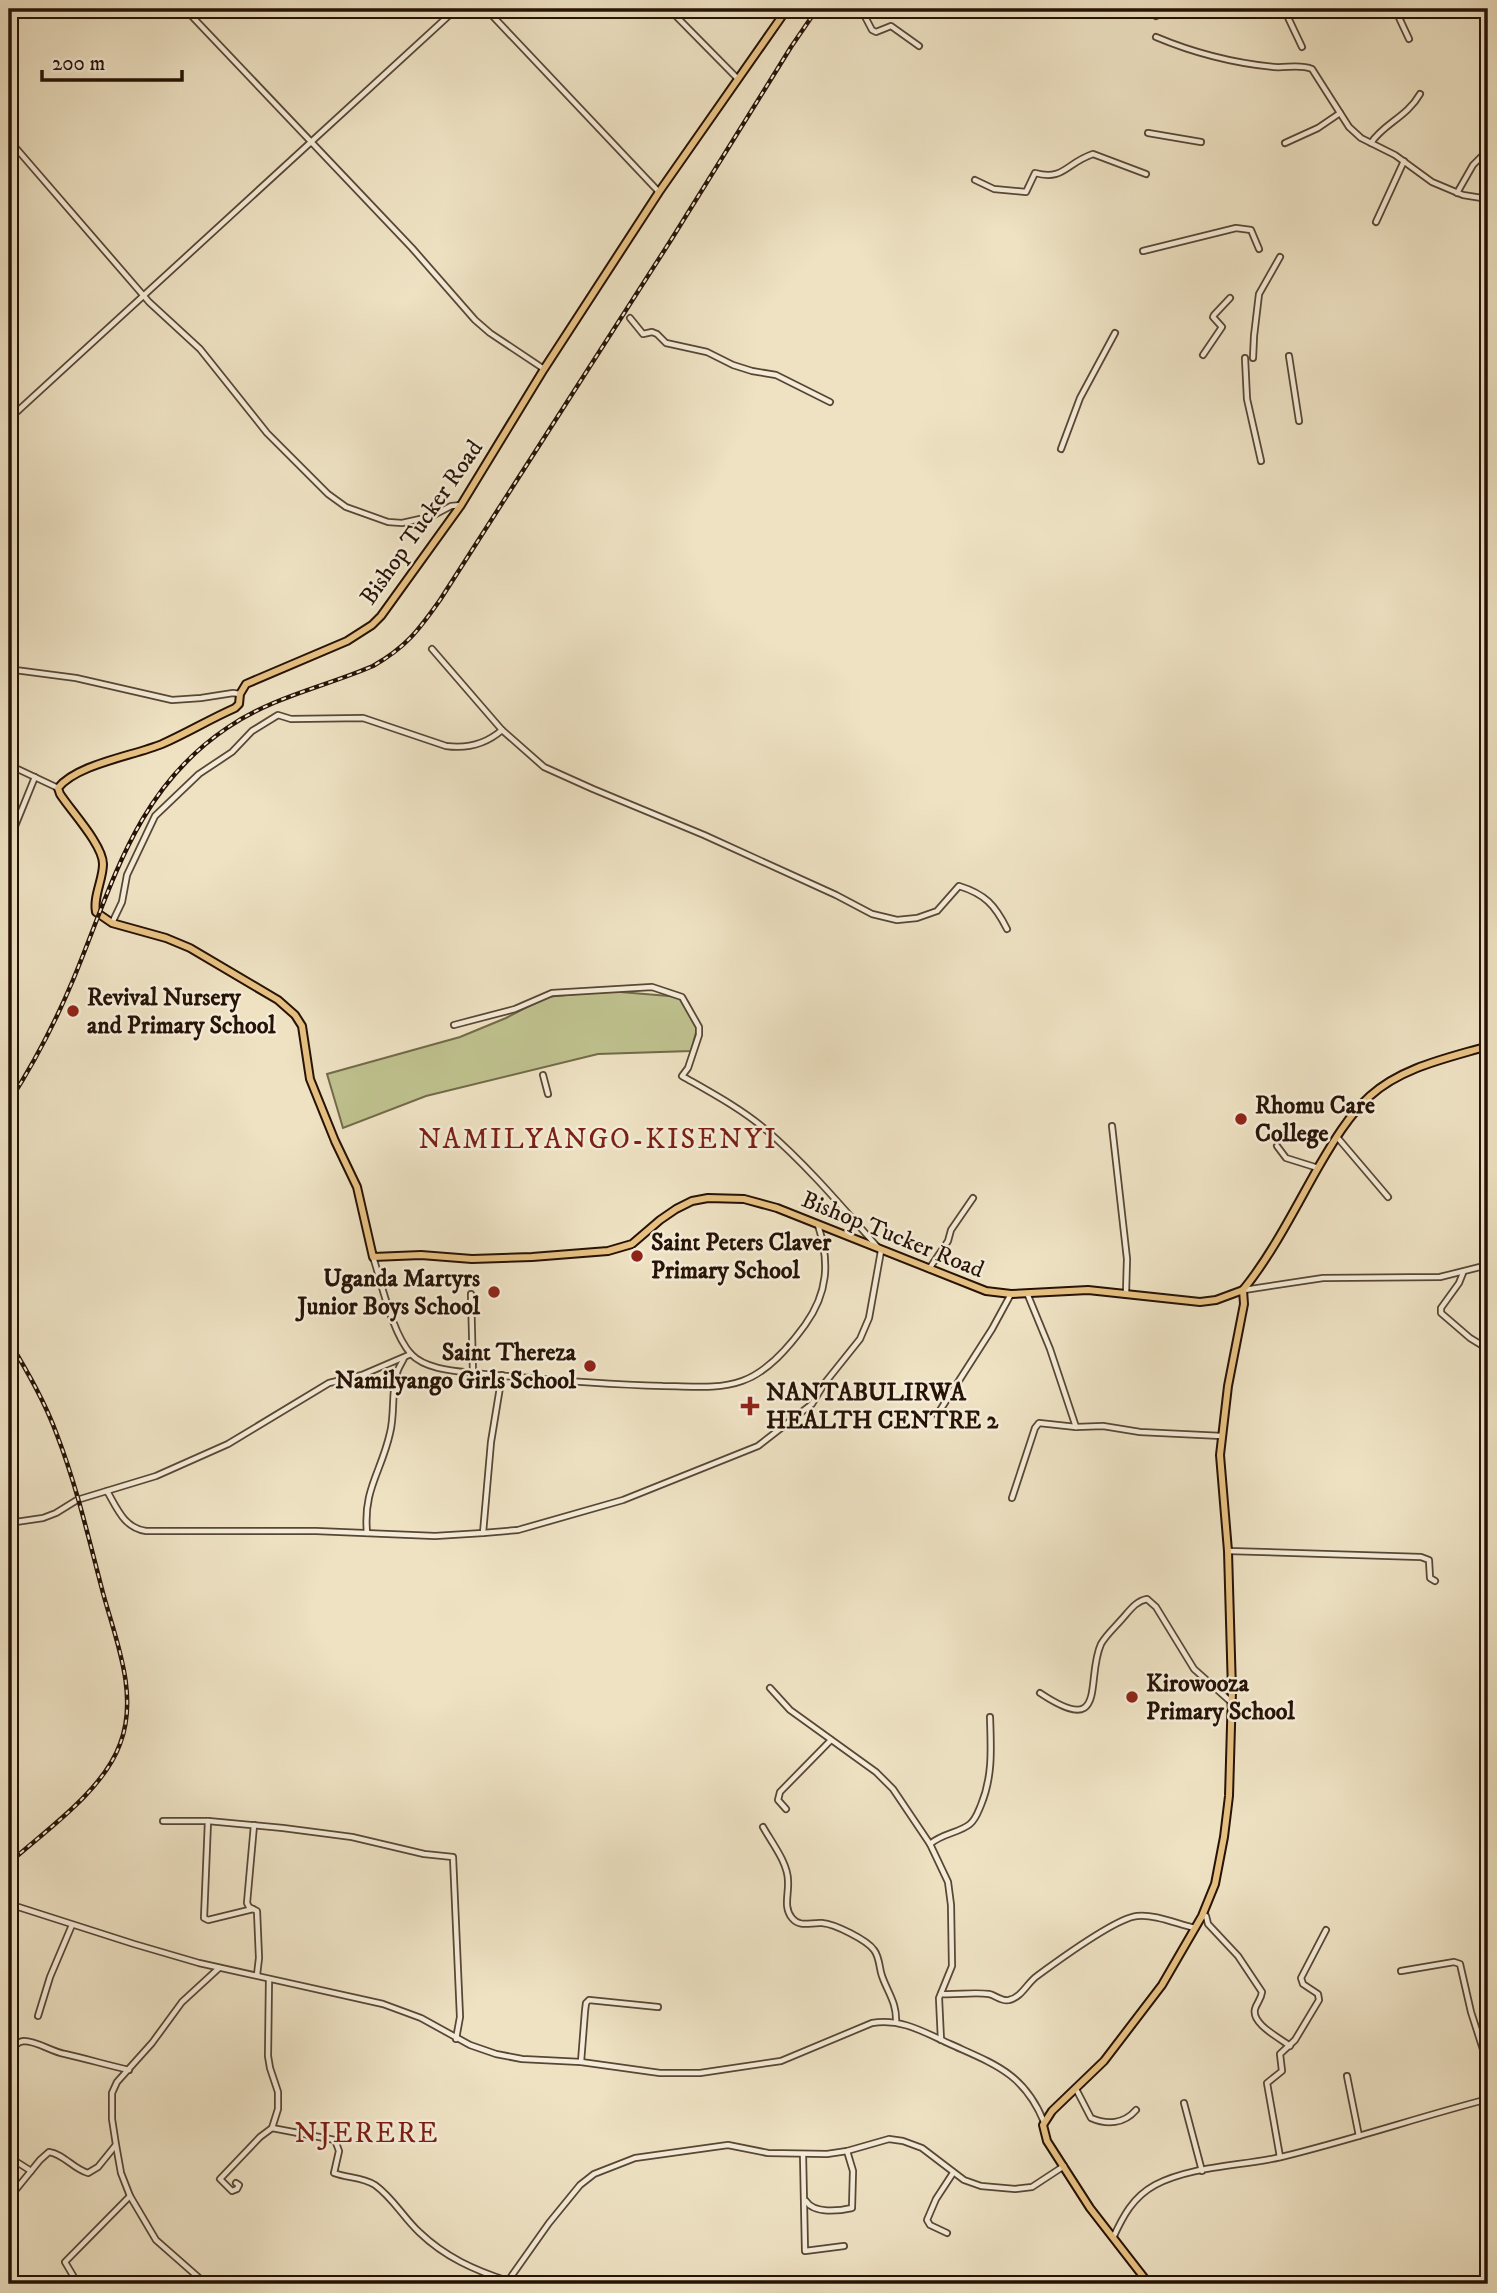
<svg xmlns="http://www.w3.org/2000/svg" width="1497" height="2293" font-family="'IM FELL DW Pica',serif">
	<rect width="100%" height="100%" fill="#eee2c3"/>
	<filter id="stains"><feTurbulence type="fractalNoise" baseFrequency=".00286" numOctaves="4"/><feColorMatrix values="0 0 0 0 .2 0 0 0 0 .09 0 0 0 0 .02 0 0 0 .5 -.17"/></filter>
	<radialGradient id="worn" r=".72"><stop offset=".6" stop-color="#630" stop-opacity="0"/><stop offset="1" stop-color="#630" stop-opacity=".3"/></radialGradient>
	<!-- green -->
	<polygon fill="#bfc28f" stroke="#726a4a" stroke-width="2" points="608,991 681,997 697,1029 691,1051 598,1054 426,1096 343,1128 327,1074 460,1037 506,1018 546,997"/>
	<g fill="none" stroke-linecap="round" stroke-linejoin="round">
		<!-- minor casing -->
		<g stroke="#584635" stroke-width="8">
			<g id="minor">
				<polyline points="185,9 412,248 475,320 490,333 544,369"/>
				<polyline points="486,9 659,192"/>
				<polyline points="669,9 737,78"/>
				<polyline points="861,9 872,30 876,32 891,26 919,46"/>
				<polyline points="1284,9 1302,47"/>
				<polyline points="1334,9 1340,14"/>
				<polyline points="1395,9 1409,39"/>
				<polyline points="1156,16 1172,9"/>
				<path d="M1156,37C1194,53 1233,63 1274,67C1287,68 1300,64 1312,69L1349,127L1361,138L1395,155L1432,182L1463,195L1488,199"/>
				<polyline points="1148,133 1201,142"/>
				<polyline points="9,140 149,302 200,349 267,433 328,494 346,507 388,522 402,523 420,519 434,515 451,506 461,505"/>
				<polyline points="1285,143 1318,128 1340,113"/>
				<path d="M1371,143C1383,124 1407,117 1420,94"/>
				<path d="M975,180L994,189L1026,192L1035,173C1064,181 1066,163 1093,154L1146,174"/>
				<polyline points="1457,193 1473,165 1488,150"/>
				<polyline points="1376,222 1404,161"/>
				<polyline points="1143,251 1236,228 1251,230 1259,249"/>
				<polyline points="630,318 643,334 652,332 657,334 666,343 707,352 733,365 752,371 776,375 830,402"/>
				<polyline points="1203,355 1222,327 1213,317 1214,315 1230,298"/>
				<polyline points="1289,356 1299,421"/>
				<polyline points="1245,358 1247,399 1261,461"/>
				<polyline points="1253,358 1254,336 1259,294 1280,257"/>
				<polyline points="9,419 456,9"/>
				<polyline points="1061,449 1080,398 1115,333"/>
				<path d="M432,649L502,730L544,767L593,789L704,835L836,895L872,914L897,920L917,918L937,911L959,886C985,894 995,905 1007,929"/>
				<polyline points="9,667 15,670 76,678 172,700 201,698 233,693 240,694"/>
				<polyline points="9,765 58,788"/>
				<polyline points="9,841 35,777"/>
				<path d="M112,923L122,902L127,875L155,816L199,774L232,752L252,731L278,715L291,719L363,718L446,746C468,749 486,744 502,730"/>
				<polyline points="1480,1049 1488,1060"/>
				<polyline points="543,1075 548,1094"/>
				<polyline points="1112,1126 1127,1259 1126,1293"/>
				<polyline points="1337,1137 1388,1197"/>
				<polyline points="1277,1146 1286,1158 1318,1168"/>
				<path d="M373,1257C382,1284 392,1333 411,1354C425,1369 454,1371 473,1373C536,1379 600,1384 663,1386C690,1386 717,1390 742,1381C768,1372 789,1347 805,1325C828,1293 830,1262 818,1225"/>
				<polyline points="929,1269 948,1241 951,1230 973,1198"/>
				<polyline points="1463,1273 1459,1283 1441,1308 1441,1313 1470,1338 1488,1349"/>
				<polyline points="1244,1290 1323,1278 1440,1277 1488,1265"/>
				<polyline points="1027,1293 1050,1349 1076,1427"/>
				<polyline points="471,1294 473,1373"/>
				<polyline points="937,1415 992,1329 1011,1294"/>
				<path d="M107,1491C117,1508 124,1528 146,1531H316L435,1536L483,1533L518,1530L623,1500L758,1446L812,1404L824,1384L860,1339L869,1318L881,1251C844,1209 807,1165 765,1129C740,1108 710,1092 682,1076L688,1068L699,1035V1027L682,997L652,987L552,993L515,1009L454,1025"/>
				<polyline points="1012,1498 1035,1428 1039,1423 1076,1427 1103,1426 1140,1432 1222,1436"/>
				<polyline points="9,1523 43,1518 56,1513 77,1500 156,1476 228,1444 329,1383 362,1375 411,1354"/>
				<path d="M367,1533C363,1489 381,1473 390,1433C395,1414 391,1392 397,1373C398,1368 402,1363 404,1358"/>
				<polyline points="483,1533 491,1442 502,1375"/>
				<polyline points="1228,1551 1421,1557 1429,1560 1430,1578 1435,1581"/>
				<polyline points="770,1688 790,1710 876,1772 893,1789 930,1844 948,1882 951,1905 952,1966 939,1998 941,2040"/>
				<path d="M1040,1693C1109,1739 1085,1679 1101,1644C1106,1635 1115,1627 1122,1619C1130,1610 1136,1601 1147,1599L1156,1607L1194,1669L1231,1702"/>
				<polyline points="786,1809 778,1800 780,1792 831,1740"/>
				<polyline points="163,1821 208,1821 283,1828 352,1837 424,1854 453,1857 460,2017 456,2039"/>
				<polyline points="208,1821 204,1918 208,1920 253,1909"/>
				<polyline points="254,1825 247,1903 249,1907 257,1911 259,1958 257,1975"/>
				<path d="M763,1827C772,1843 788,1863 788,1881C789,1894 783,1907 792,1918C800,1928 811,1922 822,1923C835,1924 867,1940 874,1950C880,1958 879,1968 882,1976C888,1993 897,2003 896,2022"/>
				<path d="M930,1844C943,1833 959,1833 970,1824C976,1819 978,1812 981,1805C993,1776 991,1748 990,1717"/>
				<path d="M9,1904L134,1944L199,1963L383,2004L421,2018L470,2045L496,2054L522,2059L581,2062L660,2073H700L781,2061L872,2023C901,2018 924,2032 950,2044C994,2064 1024,2073 1044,2122"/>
				<path d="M1206,1916L1208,1924L1238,1956L1262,1992C1261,2000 1257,2002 1255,2009C1251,2024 1280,2038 1290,2046"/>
				<polyline points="1401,1971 1454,1962 1460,1964 1471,2012 1488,2065"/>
				<path d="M941,1994C956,1995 973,1992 989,1994C995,1995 1002,2002 1009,2000C1022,1997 1027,1983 1037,1976C1056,1962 1116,1918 1137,1916C1155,1914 1177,1924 1195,1928"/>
				<polyline points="38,2016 50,1977 72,1925"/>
				<path d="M9,2055C13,2049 15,2042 24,2041C37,2041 52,2052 65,2054C87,2059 107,2065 129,2070"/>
				<polyline points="581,2062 585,2011 586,2003 589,2000 658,2007"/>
				<polyline points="1347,2076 1359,2136"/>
				<path d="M1076,2089L1091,2118C1107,2125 1124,2124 1136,2110"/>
				<polyline points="1184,2103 1202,2171"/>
				<path d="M272,2128L335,2140L339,2151L334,2173C347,2178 363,2177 375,2185C393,2198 403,2217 419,2232C445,2257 474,2270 508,2281L549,2223L580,2185L594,2174L635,2158L728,2145L768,2153L827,2154L847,2151L889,2139L903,2141L922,2148L964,2180L981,2186L1015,2189L1032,2187L1064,2166"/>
				<polyline points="803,2154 805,2251 844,2246"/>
				<polyline points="9,2157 31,2171"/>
				<polyline points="1280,2157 1267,2083 1282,2071 1280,2054 1295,2040 1319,2000 1318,1994 1303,1984 1301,1978 1326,1930"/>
				<polyline points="236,2183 239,2185 237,2189 232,2191 220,2179 260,2137 272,2128 278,2109 278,2092 270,2068 268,2056 269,1979"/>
				<path d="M9,2198L40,2160L49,2152C64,2154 73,2169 88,2173L98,2167L115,2146"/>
				<path d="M806,2201C814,2214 839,2211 852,2208L853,2171L847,2151"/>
				<polyline points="947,2233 930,2225 927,2220 936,2199 953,2173"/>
				<path d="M1113,2238C1123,2216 1133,2197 1155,2185C1190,2166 1242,2166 1281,2157C1351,2140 1419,2117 1488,2099"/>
				<polyline points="78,2284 65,2262 130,2196"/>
				<polyline points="206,2284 156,2240 130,2196 121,2173 116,2145 112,2119 112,2093 117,2082 152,2043 182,2002 219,1968"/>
			</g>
		</g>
		<!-- major casing -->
		<g stroke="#261206" stroke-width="10">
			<g id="major">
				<path d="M787,9L659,192L544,369L461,505L381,616L372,625L347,641L246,684L240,694L239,704L235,708C210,719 187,733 162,744C133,756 77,764 58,788L60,794C71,811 103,845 103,864C103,880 93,896 96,912L112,923L166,938L190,948L278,1000L295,1015L302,1026L310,1079L335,1141L357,1187L373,1257L421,1255L472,1259L532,1257L608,1251L632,1244L660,1220L676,1209L692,1201L708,1198L744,1199L777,1208L986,1291L1011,1294L1088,1290L1200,1302L1216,1300L1243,1290"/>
				<path d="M1243,1290C1273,1253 1295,1208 1319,1166C1333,1142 1349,1115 1370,1096C1402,1067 1448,1058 1488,1046"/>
				<polyline points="1149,2284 1090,2208 1047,2141 1043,2125 1052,2111 1104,2061 1162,1985 1202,1916 1215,1884 1224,1837 1229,1796 1232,1691 1228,1551 1220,1455 1228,1386 1244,1304 1243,1290"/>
			</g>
		</g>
		<!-- minor -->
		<use href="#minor" stroke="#f4ecd8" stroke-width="4.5"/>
		<!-- major -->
		<use href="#major" stroke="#e7c182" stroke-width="6"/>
		<!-- rail casing -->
		<g stroke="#261206" stroke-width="4.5">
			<g id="rail">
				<path d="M9,1102C34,1063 55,1023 73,980C113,884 135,790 227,728C272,697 324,687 373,666C406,647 418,631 440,600L671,240L791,47L817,9"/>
				<path d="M9,1341C27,1371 45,1402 57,1435C77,1487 89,1540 103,1593C116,1641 139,1695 120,1744C103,1791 46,1830 9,1863"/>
			</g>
		</g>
		<!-- rail -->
		<use href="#rail" stroke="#f4ecd8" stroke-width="2" stroke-dasharray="5" stroke-linecap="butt"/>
	</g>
	<!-- markers -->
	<g fill="#8f2418" stroke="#f4ecd8" stroke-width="2.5">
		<circle cx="73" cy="1011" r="7"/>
		<circle cx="1241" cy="1119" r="7"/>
		<circle cx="637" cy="1256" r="7"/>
		<circle cx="494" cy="1292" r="7"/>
		<circle cx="590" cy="1366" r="7"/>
		<path d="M746.5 1395.5h7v7h7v7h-7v7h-7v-7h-7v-7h7z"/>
		<circle cx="1132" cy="1697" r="7"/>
	</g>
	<g text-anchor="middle" stroke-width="5" stroke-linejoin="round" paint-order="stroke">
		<!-- street labels -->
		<g font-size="24" fill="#261206" stroke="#f4ecd8">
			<text transform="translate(421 522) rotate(-55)" y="8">Bishop Tucker Road</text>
			<text transform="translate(893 1234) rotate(22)" y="8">Bishop Tucker Road</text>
		</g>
		<!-- poi labels -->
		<g font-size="24" font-weight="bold" fill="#261206" stroke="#f4ecd8" text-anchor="start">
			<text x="87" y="1005">Revival Nursery<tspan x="87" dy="28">and Primary School</tspan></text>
			<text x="1255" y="1113">Rhomu Care<tspan x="1255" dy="28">College</tspan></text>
			<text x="651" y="1250">Saint Peters Claver<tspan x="651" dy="28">Primary School</tspan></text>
			<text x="480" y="1286" text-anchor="end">Uganda Martyrs<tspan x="480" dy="28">Junior Boys School</tspan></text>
			<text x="576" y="1360" text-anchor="end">Saint Thereza<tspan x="576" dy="28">Namilyango Girls School</tspan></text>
			<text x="766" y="1400">NANTABULIRWA<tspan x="766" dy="28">HEALTH CENTRE 2</tspan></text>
			<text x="1146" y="1691">Kirowooza<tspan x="1146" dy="28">Primary School</tspan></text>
		</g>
		<!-- quarter labels -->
		<g font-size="28" letter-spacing="2" fill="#7a1f14" stroke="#f4ecd8">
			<text x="598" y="1148">NAMILYANGO-KISENYI</text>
			<text x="367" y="2142">NJERERE</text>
		</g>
	</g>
	<!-- margin -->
	<rect width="1497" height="2293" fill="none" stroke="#eee2c3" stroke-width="35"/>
	<rect x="10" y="10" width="1476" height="2272" fill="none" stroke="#261206" stroke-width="3.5"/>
	<rect x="18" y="18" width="1462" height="2258" fill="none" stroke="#261206" stroke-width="2"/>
	<!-- scale -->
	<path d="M42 70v10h140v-10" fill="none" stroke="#261206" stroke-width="3.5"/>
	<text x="52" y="70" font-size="21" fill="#261206" stroke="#f4ecd8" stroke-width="5" paint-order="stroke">200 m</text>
	<rect width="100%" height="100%" filter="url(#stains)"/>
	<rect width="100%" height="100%" fill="url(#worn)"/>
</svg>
